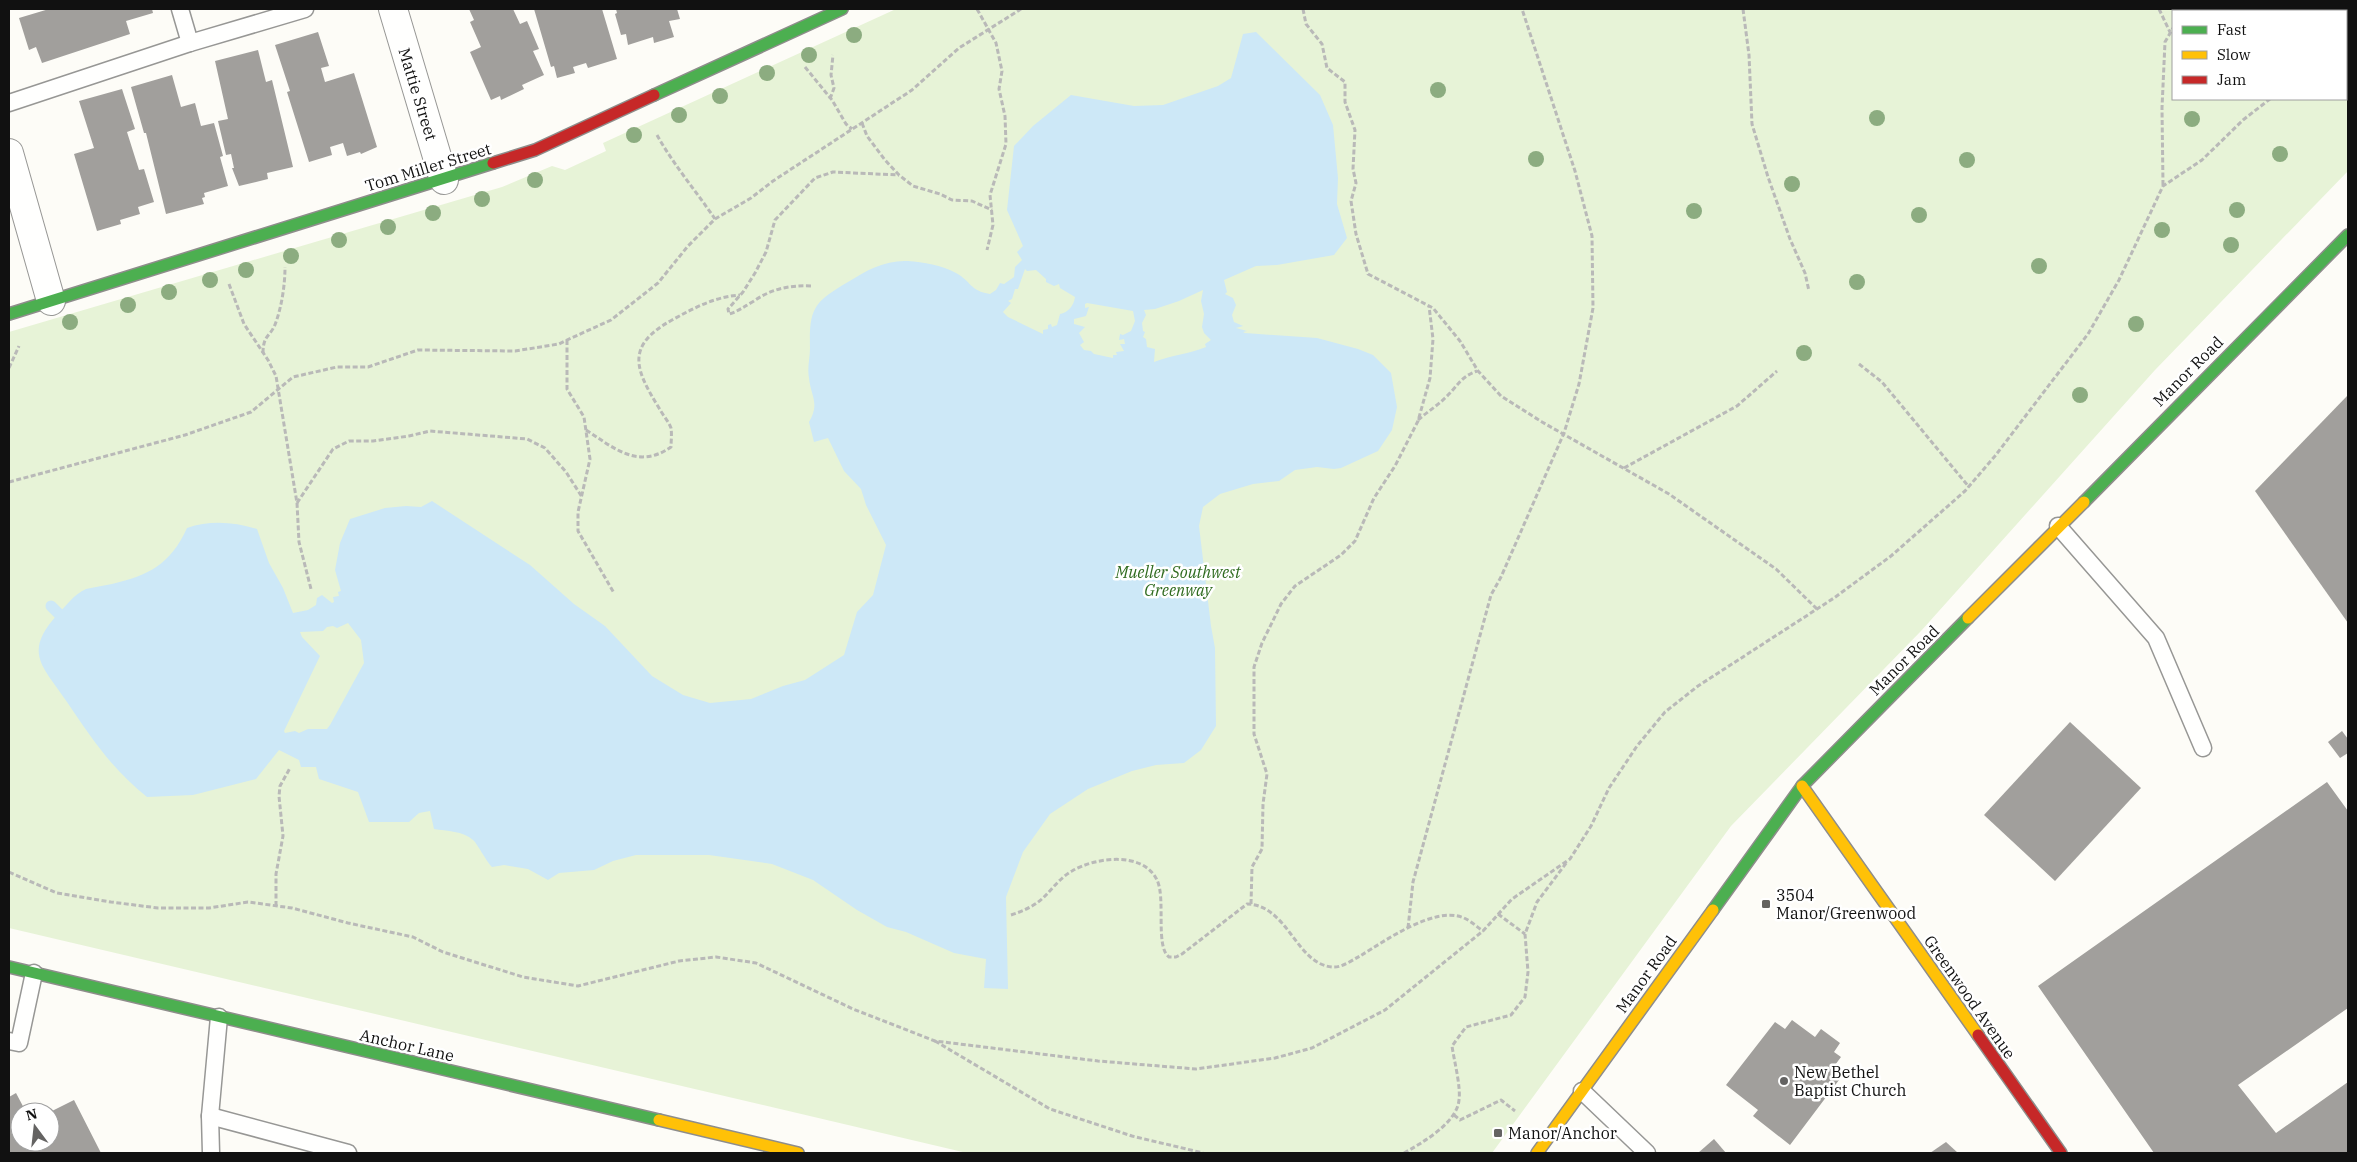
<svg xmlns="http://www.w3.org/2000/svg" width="2357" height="1162" font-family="'IBM Plex Serif',serif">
	<rect width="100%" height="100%" fill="#fdfcf7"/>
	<!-- green -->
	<path fill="#e7f3d7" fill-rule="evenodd" d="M896,9H2348V171L2155,370L1921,631L1731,826L1492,1153H967L9,928V332L502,187L552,166L565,170L606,151L603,143ZM2173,11H2346V99H2173Z"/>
	<!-- water -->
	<path fill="#cde8f7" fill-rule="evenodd" d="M1256,32L1320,95L1333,125L1338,178L1337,204L1347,238L1334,255L1277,265L1256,266L1224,280L1227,292L1225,294L1233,298L1236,305L1232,315L1234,322L1243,326L1236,328L1247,331L1243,332L1245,333L1317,338L1358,349L1373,355L1391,373L1397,407L1392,430L1378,451L1341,468L1334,469L1317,467L1295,470L1279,481L1253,484L1220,494L1203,507L1199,526L1211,626L1215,648L1216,726L1201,750L1184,763L1156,765L1132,771L1088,789L1050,814L1023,852L1006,897L1008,989L984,988L986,959L954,953L906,932L887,927L857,910L813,880L772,864L709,855H636L613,861L594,870L559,873L548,880L528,869L504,865L492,867C486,861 477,843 473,840C463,831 447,831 434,829L430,811L419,813L409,822H369L358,792L319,779L316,767H301L299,760L279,750L256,779L193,795L147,797C112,769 92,739 67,702C43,666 22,653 58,614C66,606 74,594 86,589C94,587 103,586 112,584C149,575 170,565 187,528C210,520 234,522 257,529L269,563L283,588L293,613L308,610L316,605L317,598L322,595L332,603L334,602L333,597L339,596L338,592L341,591L335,570L340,543L350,519L385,508L406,506L421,507L432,501L530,565L574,604L605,626L652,676L683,695L710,703L751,699L783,686L805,680L844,655L857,612L873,595L886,545L866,505L861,489L844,471L828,438L814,442L809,422C820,403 811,397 809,378C807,368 810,358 810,348C809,308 814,302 848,282C867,270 885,260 908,261C923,262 942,265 956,273C971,281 970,291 990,294L996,290L1000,283L1004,284L1014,277L1015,267L1022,260L1017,252L1023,246L1007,210L1014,146L1033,126L1071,95L1134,106L1163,105L1218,86L1231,78L1243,34ZM1025,269L1027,271L1036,270L1046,279V282L1054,286L1059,284L1060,288L1075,297C1074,305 1068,313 1060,314L1057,325L1052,327L1051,324L1048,325V329L1043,330V334L1008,317L1003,312L1011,303L1008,301L1012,299L1015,289H1018ZM1203,290L1201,301L1204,314L1202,327L1204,333L1211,340L1205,344L1206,347C1190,354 1171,355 1154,362L1155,349L1147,347L1146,339L1143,337L1145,332L1143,331L1142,323L1146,315L1144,310L1155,309L1179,301ZM1087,303L1133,311L1135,321L1131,331L1123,335L1120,334L1119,340L1124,339L1125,344H1120L1124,351L1116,352L1117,355H1113V358L1094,354L1091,351L1084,350L1080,345L1084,342L1079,333L1085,327L1074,324V319L1086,316L1089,307L1085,308V304ZM348,623L361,640L364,663L330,725L327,729H308L299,733L295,731L285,733L284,731L320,656L302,637L300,632L323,631L327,627L333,626L337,628Z"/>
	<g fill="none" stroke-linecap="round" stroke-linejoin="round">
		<!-- stream -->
		<polyline stroke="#cde8f7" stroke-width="11" points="51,606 69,624"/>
	</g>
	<!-- building -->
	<g fill="#a19f9c">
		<polygon points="49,9 152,9 153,13 126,21 130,34 42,63 36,47 29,50 19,18"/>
		<polygon points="469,9 513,9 520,24 527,21 539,49 533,51 544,75 522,85 524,89 501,100 500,96 491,100 470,52 481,47 470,22 474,20"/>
		<polygon points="534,9 602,9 617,59 588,68 586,63 573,67 575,73 557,78 554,66 551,67"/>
		<polygon points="616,9 677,9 680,19 669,21 674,37 654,43 653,37 628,45 626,34 621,35 615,14 617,13"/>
		<polygon points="318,32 329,66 321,68 325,82 354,73 377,147 361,154 360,152 347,156 343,143 330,147 332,155 309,162 287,92 290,91 275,45"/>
		<polygon points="258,50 266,82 272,80 293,167 267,173 268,179 239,186 232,168 234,168 231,154 226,155 218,121 228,119 215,61"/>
		<polygon points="172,75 181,107 195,103 201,126 214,123 223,156 220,157 228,186 204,193 205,197 202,198 204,204 166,214 146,133 144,133 131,87"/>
		<polygon points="122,89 135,129 127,132 139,170 144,169 154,202 138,207 140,214 120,220 121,224 97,231 74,154 94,148 79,101"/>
		<polygon points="2348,395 2348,623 2255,491"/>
		<polygon points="2070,722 2141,788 2055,881 1984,815"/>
		<polygon points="2342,731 2348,739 2348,753 2340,758 2328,742"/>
		<polygon points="2327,782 2348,811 2348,1008 2238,1085 2276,1133 2348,1082 2348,1153 2154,1153 2038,986"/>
		<polygon points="1792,1020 1815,1037 1821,1029 1840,1043 1834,1052 1841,1057 1832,1069 1842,1076 1790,1145 1753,1116 1758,1110 1726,1085 1775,1022 1785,1029"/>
		<polygon points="16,1093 26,1112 20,1112 20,1142 50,1142 50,1112 74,1100 101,1153 9,1153 9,1097"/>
		<polygon points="1714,1139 1726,1153 1698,1153"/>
		<polygon points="1946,1142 1958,1153 1930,1153"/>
	</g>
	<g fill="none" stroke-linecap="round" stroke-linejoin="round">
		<!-- lane casing -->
		<g stroke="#979795" stroke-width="19">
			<g id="lane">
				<polyline points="180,9 190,43"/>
				<polyline points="9,103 190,43 305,9"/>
				<polyline points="2058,526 2156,638 2203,748"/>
				<polyline points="9,1041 19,1043 34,973"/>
				<polyline points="1582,1091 1647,1153"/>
				<polyline points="210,1116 348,1153"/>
				<polyline points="211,1153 210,1116 219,1017"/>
			</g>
		</g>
		<!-- street casing -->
		<g stroke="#979795" stroke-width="30">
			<g id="street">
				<polyline points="393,9 444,180"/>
				<polyline points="9,153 51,301"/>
			</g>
		</g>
		<!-- fast casing -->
		<g stroke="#8e8d8b" stroke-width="14">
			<g id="fast">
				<polyline points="654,95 842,9"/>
				<polyline points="9,314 493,163"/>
				<polyline points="2084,502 2348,235"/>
				<polyline points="1713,910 1802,786 1968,618"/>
				<polyline points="9,967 659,1120"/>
			</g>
		</g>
		<!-- slow casing -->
		<g stroke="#8e8d8b" stroke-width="14">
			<g id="slow">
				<polyline points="1968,618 2084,502"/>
				<polyline points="1802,786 1978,1035"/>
				<polyline points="659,1120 798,1153"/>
				<polyline points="1537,1153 1713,910"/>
			</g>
		</g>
		<!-- jam casing -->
		<g stroke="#8e8d8b" stroke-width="14">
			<g id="jam">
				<polyline points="493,163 535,150 654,95"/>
				<polyline points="1978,1035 2061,1153"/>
			</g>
		</g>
		<!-- path -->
		<g stroke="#b9b9b8" stroke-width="3" stroke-dasharray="5 2.5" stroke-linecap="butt">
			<polyline points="977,9 996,43 1002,71 999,89 1005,116 1006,144 990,195 993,225 987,250"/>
			<polyline points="1303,9 1306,24 1322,44 1327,68 1345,82 1345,102 1355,130 1353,169 1356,183 1351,201 1356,234 1368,274 1433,308 1460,341 1478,371 1501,396 1542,422 1669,494 1776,569 1817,609"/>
			<polyline points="1743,9 1749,55 1752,124 1768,177 1790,239 1805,273 1809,291"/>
			<polyline points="2159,9 2170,32"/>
			<polyline points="2185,11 2186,9"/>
			<polyline points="2346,58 2348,57"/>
			<polyline points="805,67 832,100 846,124 852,129"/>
			<polyline points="830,99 834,88 831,75 833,55"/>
			<polyline points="862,123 867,136 885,160 899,175 913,186 940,194 952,200 972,201 992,210"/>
			<path d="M657,135C673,164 696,191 715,219"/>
			<polyline points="2163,185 2162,108 2165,42 2173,28"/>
			<polyline points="229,284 244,324 268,360 276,376 297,503 299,542 311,589"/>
			<path d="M811,286C790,285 771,289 754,301C745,306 739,311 729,314L728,309L743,292L755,273L766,252L775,220L815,178L833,172L899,175"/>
			<polyline points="567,340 567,389 584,417 590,459 578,512 578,531 614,593"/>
			<path d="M263,353C263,334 271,337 276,322C282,305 285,284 285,267"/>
			<polyline points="1859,364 1882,382 1969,487"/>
			<polyline points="9,368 19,346"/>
			<path d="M1418,420C1427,412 1437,406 1445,398C1458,386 1460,377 1477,371"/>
			<path d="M586,430C614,448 638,470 671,447C671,442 672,434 671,428C669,422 662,414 659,408C635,369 625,346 672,320C694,308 714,297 740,295"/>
			<polyline points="1624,468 1737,406 1777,371"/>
			<polyline points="9,482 185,435 251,412 293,377 337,367 368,367 418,350 515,351 559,344 567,340 611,320 658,283 688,246 715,219 751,198 773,181 912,90 959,48 1021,9"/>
			<polyline points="297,503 333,449 349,441 373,441 409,436 430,431 527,439 545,448 566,472 582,497"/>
			<polyline points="9,872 57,893 111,902 158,908 209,908 248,902 292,908 348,923 413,937 443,952 523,977 578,986 679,961 716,957 756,963 853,1009 935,1041 1098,1061 1196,1069 1275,1058 1312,1048 1385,1010 1483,931 1512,899 1570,859 1591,826 1609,788 1637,746 1665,712 1698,686 1834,598 1891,556 1965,491 1995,456 2088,334 2119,280 2163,186 2202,160 2243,120 2270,99"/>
			<polyline points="1251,904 1252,867 1262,849 1263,804 1267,774 1254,734 1254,667 1262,643 1281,604 1295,586 1341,555 1355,541 1374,498 1395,466 1418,421 1430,378 1433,339 1429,306"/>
			<polyline points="276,906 276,874 283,836 279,796 280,786 290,768"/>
			<polyline points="1498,914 1525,934"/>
			<path d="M1011,915C1023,911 1035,906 1044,897C1053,888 1061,877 1072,871C1096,857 1143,851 1157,880C1166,898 1155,947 1169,957H1176L1182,954L1247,904C1288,905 1296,964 1332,967C1342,968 1352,960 1360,956C1385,941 1435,905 1464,918C1471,921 1477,927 1483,931"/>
			<polyline points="1408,928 1413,882 1491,595 1501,577 1564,433 1579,384 1593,308 1592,236 1575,171 1522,9"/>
			<polyline points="935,1041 1050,1109 1132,1136 1203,1153"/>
			<polyline points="1454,1115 1460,1120 1501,1100 1515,1111"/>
			<path d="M1404,1153C1422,1143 1457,1123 1459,1100C1461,1087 1454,1060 1452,1046L1466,1027L1511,1015L1525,997L1528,972L1525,934L1537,902L1567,862"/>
		</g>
		<!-- lane -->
		<use href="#lane" stroke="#fffffe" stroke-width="16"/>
		<!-- street -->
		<use href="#street" stroke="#fffffe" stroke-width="28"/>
		<!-- fast -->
		<use href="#fast" stroke="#4caf50" stroke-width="11"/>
		<!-- slow -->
		<use href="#slow" stroke="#ffc107" stroke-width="11"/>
		<!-- jam -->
		<use href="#jam" stroke="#c62828" stroke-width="11"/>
	</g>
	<!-- trees -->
	<g fill="#8cac80">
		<circle cx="854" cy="35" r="8"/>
		<circle cx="809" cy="55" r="8"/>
		<circle cx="767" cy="73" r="8"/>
		<circle cx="1438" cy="90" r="8"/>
		<circle cx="720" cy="96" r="8"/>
		<circle cx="679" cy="115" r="8"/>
		<circle cx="1877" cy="118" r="8"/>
		<circle cx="2192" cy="119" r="8"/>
		<circle cx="634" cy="135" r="8"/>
		<circle cx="2280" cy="154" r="8"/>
		<circle cx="1536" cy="159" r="8"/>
		<circle cx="1967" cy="160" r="8"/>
		<circle cx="535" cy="180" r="8"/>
		<circle cx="1792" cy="184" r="8"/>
		<circle cx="482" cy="199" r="8"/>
		<circle cx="2237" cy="210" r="8"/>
		<circle cx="1694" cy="211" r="8"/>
		<circle cx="433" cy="213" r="8"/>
		<circle cx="1919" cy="215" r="8"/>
		<circle cx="388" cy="227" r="8"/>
		<circle cx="2162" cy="230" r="8"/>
		<circle cx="339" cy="240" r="8"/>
		<circle cx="2231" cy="245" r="8"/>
		<circle cx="291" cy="256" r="8"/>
		<circle cx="2039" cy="266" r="8"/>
		<circle cx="246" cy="270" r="8"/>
		<circle cx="210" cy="280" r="8"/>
		<circle cx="1857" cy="282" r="8"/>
		<circle cx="169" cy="292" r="8"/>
		<circle cx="128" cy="305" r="8"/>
		<circle cx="70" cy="322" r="8"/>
		<circle cx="2136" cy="324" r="8"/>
		<circle cx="1804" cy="353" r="8"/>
		<circle cx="2080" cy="395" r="8"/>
	</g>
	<!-- markers -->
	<g fill="#646362" stroke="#fff" stroke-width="2">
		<rect x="1761" y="899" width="10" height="10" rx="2.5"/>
		<circle cx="1784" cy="1081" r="5"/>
		<rect x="1493" y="1128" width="10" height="10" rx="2.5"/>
	</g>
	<g text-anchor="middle" stroke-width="5" stroke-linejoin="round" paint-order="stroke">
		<!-- street labels -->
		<g font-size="16" fill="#111" stroke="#fff">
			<text transform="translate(418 94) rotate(73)" y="6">Mattie Street</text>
			<text transform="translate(428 167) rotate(-17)" y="6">Tom Miller Street</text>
			<text transform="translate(2188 371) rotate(-45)" y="6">Manor Road</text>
			<text transform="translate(1904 660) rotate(-45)" y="6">Manor Road</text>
			<text transform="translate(1646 974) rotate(-54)" y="6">Manor Road</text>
			<text transform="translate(1970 997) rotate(55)" y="6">Greenwood Avenue</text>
			<text transform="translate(407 1045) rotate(13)" y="6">Anchor Lane</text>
		</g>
		<!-- park labels -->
		<g font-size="16" font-style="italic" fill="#2f6b1f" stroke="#fff">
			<text x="1178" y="578">Mueller Southwest<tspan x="1178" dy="18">Greenway</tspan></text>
		</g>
		<!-- poi labels -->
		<g font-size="16" fill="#111" stroke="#fff" text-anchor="start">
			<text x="1776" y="901">3504<tspan x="1776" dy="18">Manor/Greenwood</tspan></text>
			<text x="1794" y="1078">New Bethel<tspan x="1794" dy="18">Baptist Church</tspan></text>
			<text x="1508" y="1139">Manor/Anchor</text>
		</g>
	</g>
	<!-- border -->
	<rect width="2357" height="1162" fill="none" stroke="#111111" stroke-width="20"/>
	<!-- legend -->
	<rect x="2172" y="10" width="175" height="90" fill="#ffffff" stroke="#a0a0a0"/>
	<rect x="2182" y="26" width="25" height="8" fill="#4caf50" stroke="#a0a0a0"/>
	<text x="2217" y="35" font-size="15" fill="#111111">Fast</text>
	<rect x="2182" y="51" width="25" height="8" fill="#ffc107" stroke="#a0a0a0"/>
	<text x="2217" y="60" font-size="15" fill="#111111">Slow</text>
	<rect x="2182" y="76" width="25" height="8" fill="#c62828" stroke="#a0a0a0"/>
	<text x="2217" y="85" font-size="15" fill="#111111">Jam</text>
	<!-- north arrow -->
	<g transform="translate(35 1127) rotate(345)"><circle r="24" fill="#ffffff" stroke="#a0a0a0"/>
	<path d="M0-4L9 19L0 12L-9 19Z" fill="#646362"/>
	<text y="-8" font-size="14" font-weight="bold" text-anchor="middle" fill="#111111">N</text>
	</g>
</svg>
